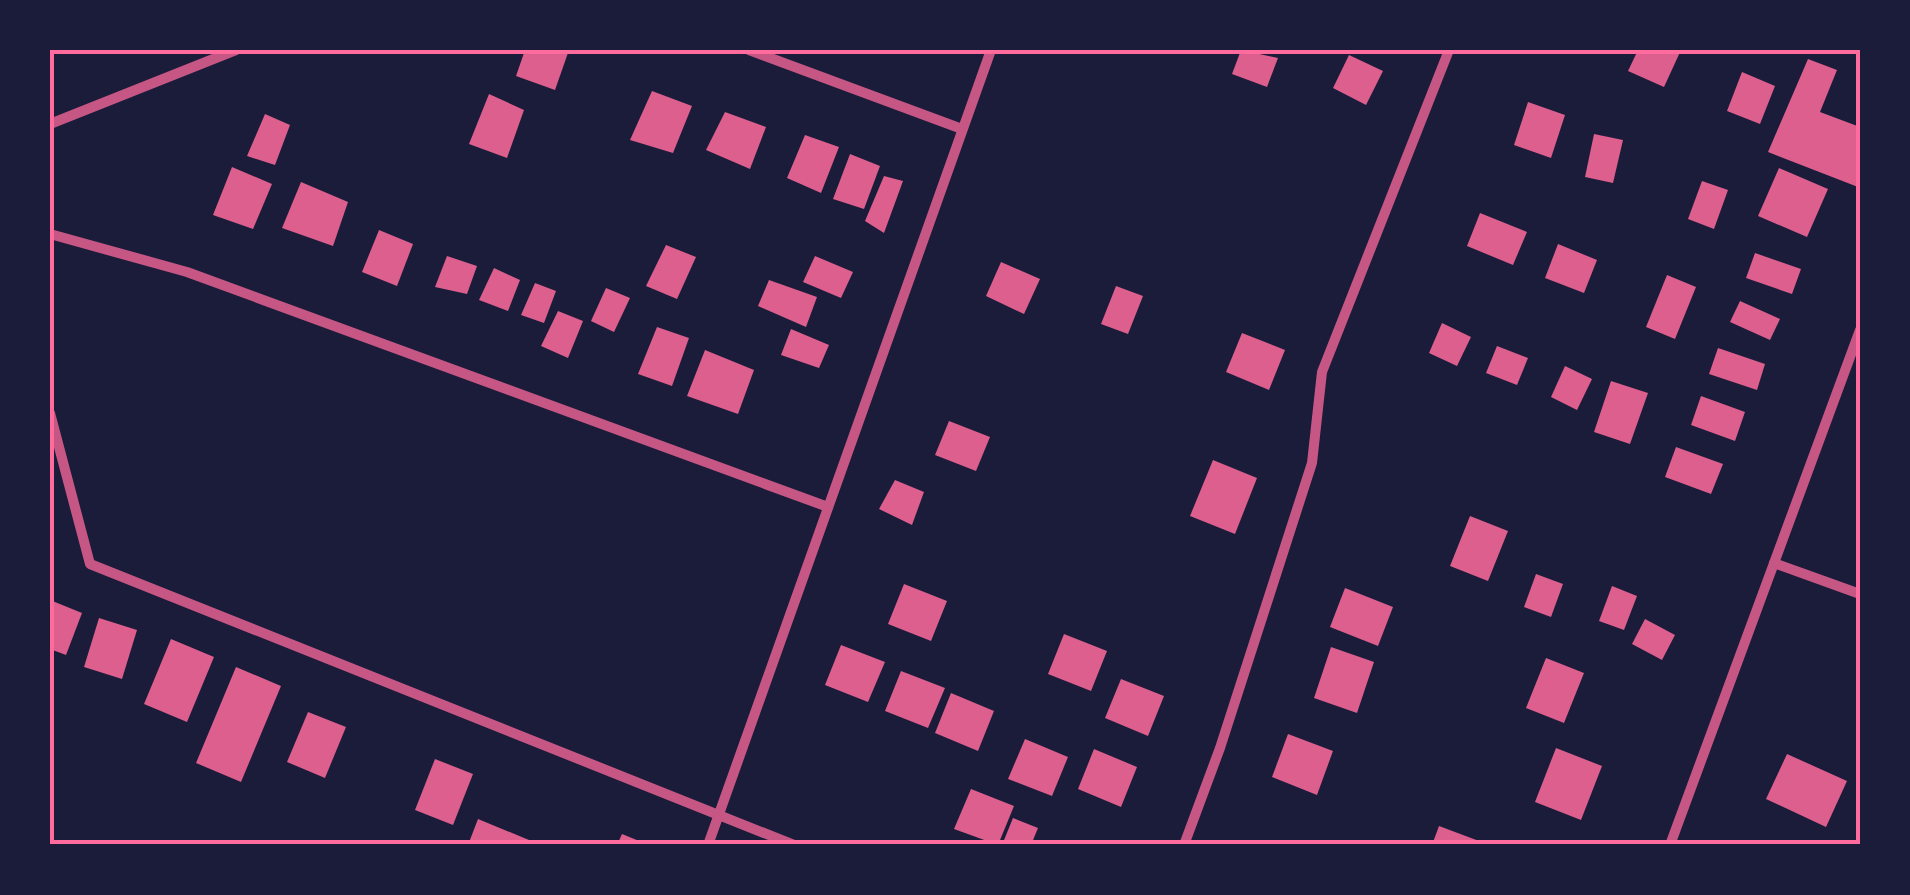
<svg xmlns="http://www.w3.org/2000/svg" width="1910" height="895" font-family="'DejaVu Sans',sans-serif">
	<rect width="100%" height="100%" fill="#1b1b3a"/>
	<!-- building -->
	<g fill="#dd5f8e">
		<polygon points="525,50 569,50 555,90 516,76"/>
		<polygon points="1241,50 1278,58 1267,87 1232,74"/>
		<polygon points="1638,50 1681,50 1664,87 1628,71"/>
		<polygon points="1349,55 1383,71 1366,105 1333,88"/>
		<polygon points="1808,59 1837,70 1820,112 1860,127 1858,187 1768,152"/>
		<polygon points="1742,72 1775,86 1760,124 1727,111"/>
		<polygon points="652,91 692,106 673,153 630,140"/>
		<polygon points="489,94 524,110 507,158 469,144"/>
		<polygon points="1528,102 1565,115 1551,158 1514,145"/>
		<polygon points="725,112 766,127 750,169 706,150"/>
		<polygon points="265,114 290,125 275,165 247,156"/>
		<polygon points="1594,134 1623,140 1613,183 1585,177"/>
		<polygon points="805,135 839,147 821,193 787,178"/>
		<polygon points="850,154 880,166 864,209 833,199"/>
		<polygon points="232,167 272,184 253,229 213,215"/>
		<polygon points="1779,168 1828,189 1807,237 1758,216"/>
		<polygon points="884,176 903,181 884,233 865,221"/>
		<polygon points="1702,181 1728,190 1714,229 1688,219"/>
		<polygon points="301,182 348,202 333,246 282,228"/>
		<polygon points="1480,213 1527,232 1513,265 1467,246"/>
		<polygon points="379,230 413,244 397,286 362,272"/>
		<polygon points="1558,244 1597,260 1584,293 1545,278"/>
		<polygon points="666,245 696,257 677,299 646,286"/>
		<polygon points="1755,253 1801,269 1792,294 1746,278"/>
		<polygon points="447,256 477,266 467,294 435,287"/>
		<polygon points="815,256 853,272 841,298 803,282"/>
		<polygon points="1001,262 1040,279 1024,314 986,296"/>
		<polygon points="494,268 520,280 508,311 479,300"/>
		<polygon points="1667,275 1696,287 1675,339 1646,327"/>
		<polygon points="769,280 817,297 806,327 758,306"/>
		<polygon points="535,283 556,291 544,323 521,315"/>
		<polygon points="1116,286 1143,296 1128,334 1101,324"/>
		<polygon points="606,288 630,298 614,332 591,321"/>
		<polygon points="1740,301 1780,319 1770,340 1730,322"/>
		<polygon points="558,311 583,321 568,358 541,346"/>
		<polygon points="1442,323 1471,337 1457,366 1429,353"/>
		<polygon points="657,327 689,338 672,386 638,374"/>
		<polygon points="791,329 829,345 819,368 781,355"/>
		<polygon points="1242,333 1285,350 1269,390 1226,372"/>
		<polygon points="1497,346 1528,358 1517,385 1486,373"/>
		<polygon points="1718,348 1765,364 1757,390 1709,374"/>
		<polygon points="705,350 754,370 738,414 687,396"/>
		<polygon points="1565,366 1592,379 1577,410 1551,397"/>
		<polygon points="1611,381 1648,393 1630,444 1594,432"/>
		<polygon points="1701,396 1745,412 1735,441 1691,425"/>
		<polygon points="949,421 990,437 976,471 935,455"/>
		<polygon points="1676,447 1723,464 1711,494 1665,477"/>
		<polygon points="1213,460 1257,478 1235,534 1190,516"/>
		<polygon points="895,480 924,492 912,525 879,509"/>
		<polygon points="1470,516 1508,531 1488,581 1450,566"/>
		<polygon points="1536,574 1563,584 1551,617 1524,607"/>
		<polygon points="904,584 947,601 931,641 888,624"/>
		<polygon points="1612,586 1637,596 1624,630 1599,621"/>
		<polygon points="1345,588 1393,607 1378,646 1330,627"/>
		<polygon points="50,600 82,613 66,655 50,649"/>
		<polygon points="99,618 137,630 122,679 84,667"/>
		<polygon points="1645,619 1675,635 1662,660 1632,644"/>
		<polygon points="1064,634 1107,651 1091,691 1048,674"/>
		<polygon points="171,639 214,657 187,722 144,704"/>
		<polygon points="841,645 885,662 868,702 825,685"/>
		<polygon points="1331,647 1374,662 1357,713 1314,698"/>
		<polygon points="1546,658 1584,673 1564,723 1526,708"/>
		<polygon points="236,667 281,686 241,782 196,763"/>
		<polygon points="901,671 945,688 928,728 885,711"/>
		<polygon points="1121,679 1164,696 1148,736 1105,718"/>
		<polygon points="951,693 994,711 978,751 935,733"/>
		<polygon points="308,712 346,727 325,778 287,762"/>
		<polygon points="1288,734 1333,751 1317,795 1272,777"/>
		<polygon points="1025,739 1068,757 1052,796 1008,779"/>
		<polygon points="1556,748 1602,766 1581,820 1535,802"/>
		<polygon points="1094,749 1137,767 1121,807 1078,789"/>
		<polygon points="1787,754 1847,781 1826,827 1766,799"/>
		<polygon points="435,759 473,774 453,825 415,810"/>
		<polygon points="971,789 1014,806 998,845 954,829"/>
		<polygon points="1013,818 1038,828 1031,845 1002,845"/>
		<polygon points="478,819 529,840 527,845 468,845"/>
		<polygon points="1439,826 1479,841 1478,845 1432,845"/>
		<polygon points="622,834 649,845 617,845"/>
	</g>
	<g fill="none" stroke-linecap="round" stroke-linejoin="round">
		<!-- minor -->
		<g stroke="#c65784" stroke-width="10">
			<polyline points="749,50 962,129"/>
			<polyline points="50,124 236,50"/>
			<polyline points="50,234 187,272 828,507"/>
			<polyline points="50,413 90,564 794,845"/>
			<polyline points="1774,563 1860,594"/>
			<polyline points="708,845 991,50"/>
			<polyline points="1184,845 1220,748 1312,463 1322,372 1449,50"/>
			<polyline points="1670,845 1860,330"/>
		</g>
	</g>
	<!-- border -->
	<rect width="1910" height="895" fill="none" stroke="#1b1b3a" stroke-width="105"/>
	<rect x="52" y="52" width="1806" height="790" fill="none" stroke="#ff6b9d" stroke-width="4"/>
</svg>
